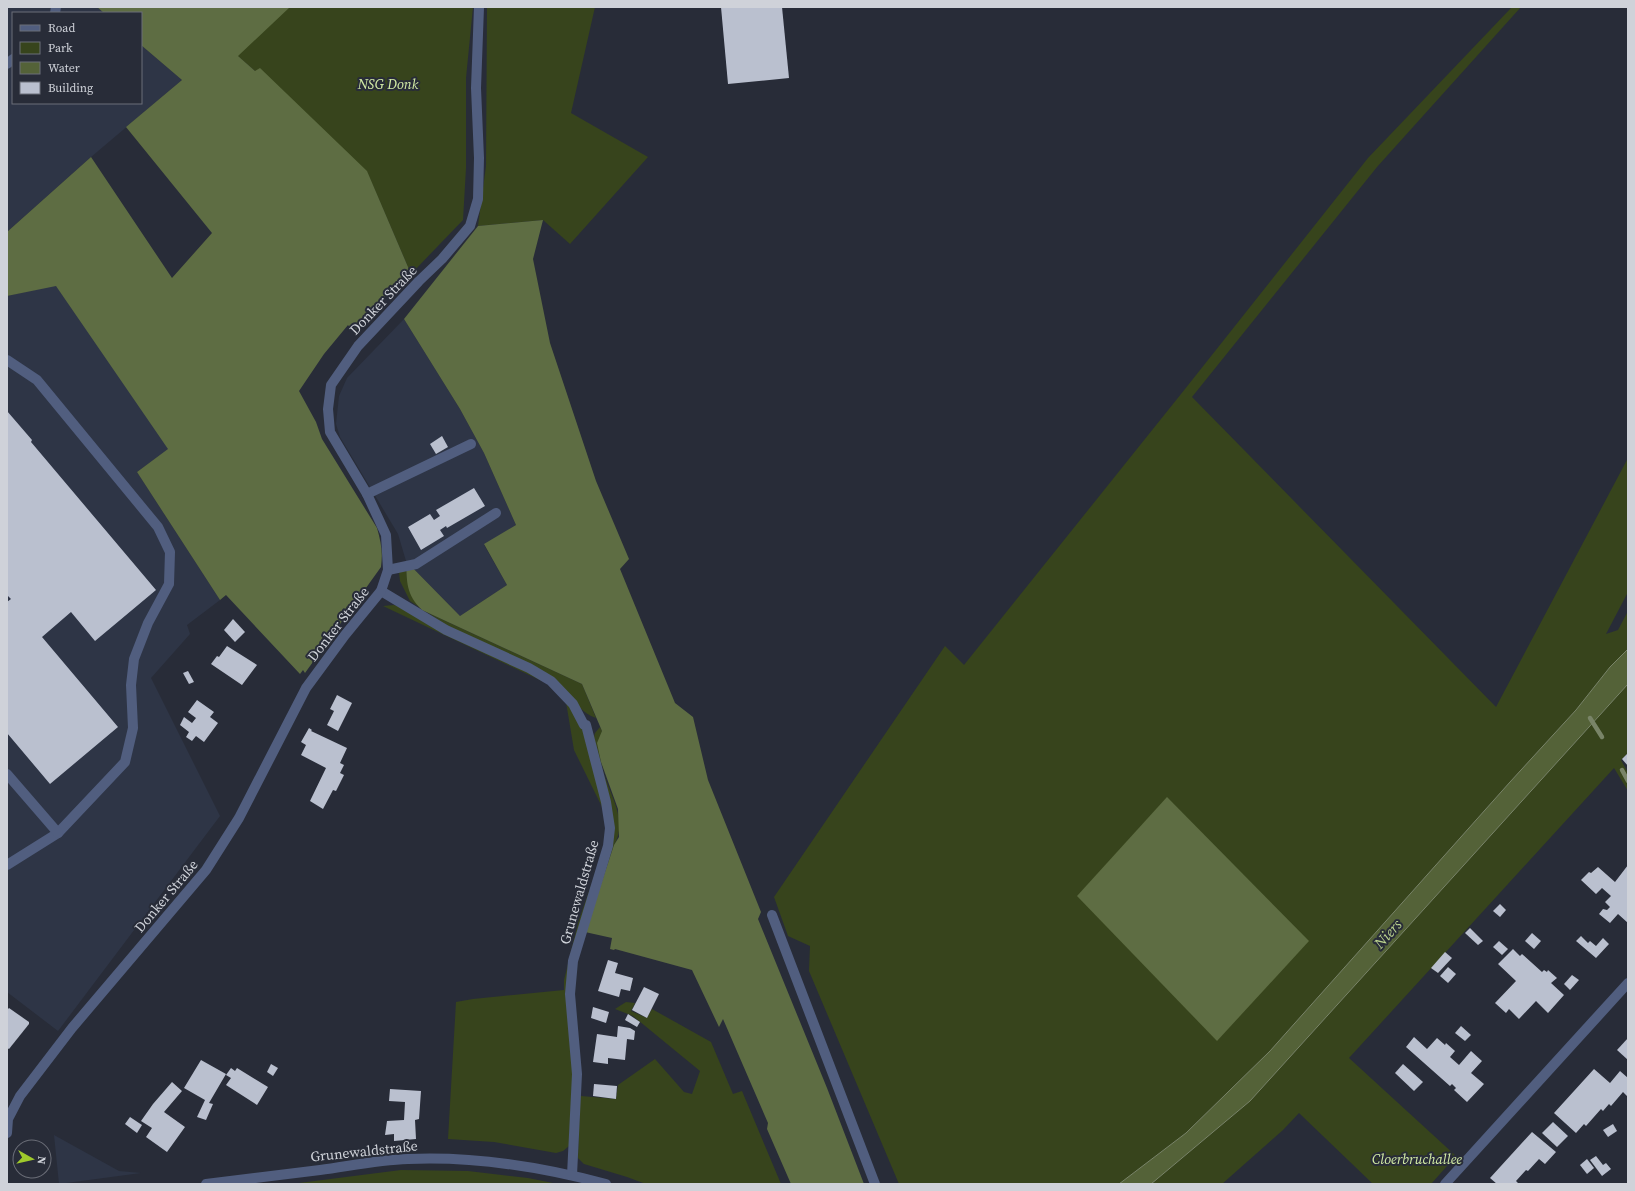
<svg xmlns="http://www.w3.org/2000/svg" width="1635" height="1191" font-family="'Source Serif 4',serif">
	<rect width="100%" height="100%" fill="#282c38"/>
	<!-- built -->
	<g fill="#2e3546">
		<polygon points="7,7 97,7 104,13 13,13 13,103 141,103 141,45 182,80 91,157 7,232"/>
		<polygon points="56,285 169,449 137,472 220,600 187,625 190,634 151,678 220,816 58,1031 7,992 7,296"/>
		<polygon points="404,319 460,409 484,453 516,525 484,545 507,585 460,616 406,561 398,534 340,437 336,424 339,396 347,378"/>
		<polygon points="54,1135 119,1171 141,1173 59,1184"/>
	</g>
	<!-- green -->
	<g fill="#37441c">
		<polygon points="181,7 473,7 466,78 466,168 463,220 411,274 367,172 255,71"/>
		<polygon points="487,7 595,7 571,113 648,157 570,244 543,220 478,226 486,166"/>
		<polygon points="1512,7 1521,7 1377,167 1192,397 1496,707 1628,458 1628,592 1606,634 1618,630 1628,611 1628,649 1610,667 1576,710 1510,782 1270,1051 1186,1133 1122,1182 1119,1184 899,1184 809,971 810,946 788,936 774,897 945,646 964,665 1185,389 1368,158"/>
		<path d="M406,561L407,580L422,610L582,684L596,718C582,713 576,703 567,692L448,626L410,601L400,581L399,572Z"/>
		<polygon points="394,605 405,609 522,668 544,682 383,606"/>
		<polygon points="1628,684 1628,753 1621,760 1628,773 1628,791 1614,768 1349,1058 1456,1156 1431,1184 1373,1184 1299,1113 1283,1130 1222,1184 1151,1184 1250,1101"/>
		<polygon points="566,702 582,726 604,811 574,750"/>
		<path d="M600,727L602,731C601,741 599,753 601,762C605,789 630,818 614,845L585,932L611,852L593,741L595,733Z"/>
		<polygon points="606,842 571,961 573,1069 569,1146 563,1151 556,1153 494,1142 448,1139 456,1002 473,999 564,990 564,980 578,923"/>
		<polygon points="626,1002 635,1003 631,1011 647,1018 652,1009 711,1042 733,1094 742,1091 781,1184 646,1184 627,1177 584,1164 578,1158 581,1066 581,1096 616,1099 618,1085 655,1059 684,1092 692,1094 700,1071 633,1016 615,1009"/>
		<polygon points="401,1170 468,1171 528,1178 558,1184 291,1184"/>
	</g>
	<!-- forest -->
	<g fill="#5e6d43">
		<path d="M97,7H290L238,56L255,71L260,68L367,171L411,274L395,285L354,333L348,325L324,354L299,391L316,422L322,439L377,528C381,542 383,552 381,567L305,673L303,670L300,674L226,595L220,600L137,472L168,449L56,286L7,296V232L91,157L172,278L212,233L126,127L182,80L141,45V13H104Z"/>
		<path d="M543,220L533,259L550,343L596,481L629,559L620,569L675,703L693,717L708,780L761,912L758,919L827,1088L864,1184H791L767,1129L768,1123L723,1019L719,1027L692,970L615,949L614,950L610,949L612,938L585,932L614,845L619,837L618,809L601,762L597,743L602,731L582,684L422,610C406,594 407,583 406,561L460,616L507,585L484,544L516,525L484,453L460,409L404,319L478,226Z"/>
		<polygon points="1167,797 1309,941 1217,1041 1077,896"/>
	</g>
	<!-- water -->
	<polygon fill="#546238" stroke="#798468" points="1628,649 1628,684 1250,1101 1151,1184 1119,1184 1186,1133 1270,1051 1510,782 1576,710 1610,667"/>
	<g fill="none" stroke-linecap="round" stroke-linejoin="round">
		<!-- stream -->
		<g stroke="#798468" stroke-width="4.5">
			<polyline points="1590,718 1602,737"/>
			<polyline points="1622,770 1628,781"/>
		</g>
	</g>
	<!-- building -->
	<g fill="#bac0cf">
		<polygon points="721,7 782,7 789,78 728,84"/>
		<polygon points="7,411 32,440 31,442 156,590 95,641 71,612 42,637 118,727 50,784 7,733 7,602 11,599 7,595"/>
		<polygon points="442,436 448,447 436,454 430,444"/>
		<polygon points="474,488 485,506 447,528 446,526 440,530 444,536 421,550 408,527 430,514 434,520 440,516 436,510"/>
		<polygon points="233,619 245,632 235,642 224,630"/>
		<polygon points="227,646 257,665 242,685 211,664 217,656 219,657"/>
		<polygon points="188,671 194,682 189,684 183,673"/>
		<polygon points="337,695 352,703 338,731 327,725 334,711 330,709"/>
		<polygon points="197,700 214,712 210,717 218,723 204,742 196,736 192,741 186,737 189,732 180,725 184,717 192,723 196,718 188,712"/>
		<polygon points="309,728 312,730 311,731 347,748 340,763 344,765 340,773 344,775 336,791 333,790 323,809 310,801 326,768 301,755 306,745 301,742"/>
		<polygon points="1628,753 1628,766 1622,759"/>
		<polygon points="1628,865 1628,923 1618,914 1610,923 1599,914 1603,909 1607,910 1610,907 1605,902 1611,896 1602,888 1596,894 1581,880 1589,872 1591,873 1598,867 1615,882"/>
		<polygon points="1500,904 1506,910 1500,917 1493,911"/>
		<polygon points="1470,928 1483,941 1478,945 1465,933"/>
		<polygon points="1532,933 1541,941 1534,949 1525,941"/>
		<polygon points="1581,936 1588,943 1590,941 1596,946 1603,938 1609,944 1596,958 1576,941"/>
		<polygon points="1499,941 1508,949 1502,955 1493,947"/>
		<polygon points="1513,949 1520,956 1522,954 1542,972 1544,970 1547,972 1548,970 1557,978 1551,983 1564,995 1548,1013 1536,1001 1519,1019 1509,1009 1506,1013 1495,1003 1516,981 1498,964"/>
		<polygon points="1445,952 1452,958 1438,973 1431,968"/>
		<polygon points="608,960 618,963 615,973 633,978 630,991 621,989 619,997 598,991"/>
		<polygon points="1448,967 1456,974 1448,983 1440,976"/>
		<polygon points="1572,975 1579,980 1570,990 1564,984"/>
		<polygon points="644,987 659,994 647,1018 632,1010"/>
		<polygon points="593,1007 609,1012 606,1023 591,1018"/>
		<polygon points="9,1008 29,1022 29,1024 9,1049 7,1048 7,1010"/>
		<polygon points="628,1014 640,1022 637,1027 625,1020"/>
		<polygon points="618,1026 630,1028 635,1031 634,1040 627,1039 625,1060 608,1058 608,1064 593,1062 597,1034 617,1037"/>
		<polygon points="1461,1026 1471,1035 1465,1041 1455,1033"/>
		<polygon points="1414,1037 1427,1049 1437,1038 1445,1045 1446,1043 1455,1051 1450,1057 1459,1065 1471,1051 1482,1061 1471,1073 1484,1084 1467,1102 1454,1090 1456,1088 1452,1084 1450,1086 1406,1047"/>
		<polygon points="1628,1038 1628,1060 1617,1050"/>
		<polygon points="201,1060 226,1074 209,1103 213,1104 206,1120 197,1117 205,1100 184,1088"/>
		<polygon points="271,1064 278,1068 273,1076 267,1072"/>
		<polygon points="1403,1064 1423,1082 1414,1091 1395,1073"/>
		<polygon points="231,1068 235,1071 237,1068 268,1087 257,1105 226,1085 231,1078 226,1075"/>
		<polygon points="1594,1069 1610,1083 1620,1071 1628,1078 1628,1097 1623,1092 1611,1106 1609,1104 1603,1111 1601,1109 1586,1126 1584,1124 1576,1133 1554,1113"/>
		<polygon points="172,1082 182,1091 164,1112 185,1127 167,1152 146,1137 152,1128 141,1121 153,1104"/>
		<polygon points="594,1084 617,1086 616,1099 593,1096"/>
		<polygon points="390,1089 421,1091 419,1119 415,1120 416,1139 394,1141 394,1134 385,1135 387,1121 404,1120 405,1102 389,1101"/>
		<polygon points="130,1117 142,1125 137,1133 125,1124"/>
		<polygon points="1553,1122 1568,1136 1557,1147 1542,1133"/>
		<polygon points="1613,1124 1617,1131 1608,1137 1603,1130"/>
		<polygon points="1532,1132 1556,1152 1545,1164 1539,1159 1528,1171 1526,1170 1516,1181 1519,1184 1497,1184 1490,1178"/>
		<polygon points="1596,1156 1603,1165 1606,1163 1611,1169 1602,1176 1590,1160"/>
		<polygon points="1587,1159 1594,1168 1587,1174 1580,1165"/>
	</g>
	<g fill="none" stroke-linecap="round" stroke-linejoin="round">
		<!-- minor -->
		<g stroke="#515e7f" stroke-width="10">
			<polyline points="55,13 56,7"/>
			<polyline points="7,64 13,59"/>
			<polyline points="7,360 37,380 158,527 170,552 169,584 148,623 134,659 131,685 133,728 125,762 58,833 7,865"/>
			<polyline points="367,494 471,444"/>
			<polyline points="388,570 416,564 496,513"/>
			<polyline points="381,591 446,630 529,668 551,681 573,704 584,725 586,725 606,802 610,828 608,846 573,961 570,994 577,1074 572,1175"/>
			<polyline points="7,774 58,833"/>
			<polyline points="772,915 875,1184"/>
			<polyline points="7,1133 8,1119 20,1096 72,1028 206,870 239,818 306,688 345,635 381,591 388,570 386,535 367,494 330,432 328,409 331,385 358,346 419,281 442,259 470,226 478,199 479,158 476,88 479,7"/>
			<path d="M206,1184C244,1179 282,1175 320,1170C350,1166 378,1160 408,1159C475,1156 542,1167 606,1184"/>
			<polyline points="1445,1184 1628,983"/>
		</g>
	</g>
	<g text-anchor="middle" stroke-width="4" stroke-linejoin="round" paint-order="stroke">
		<!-- park labels -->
		<g font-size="14" font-style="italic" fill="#d3eca5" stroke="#282c38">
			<text x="388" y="89">NSG Donk</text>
			<text x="1417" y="1164">Cloerbruchallee</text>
		</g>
		<!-- street labels -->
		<g font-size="14" fill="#cfd2d9" stroke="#282c38">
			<text transform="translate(383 300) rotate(-46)" y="5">Donker Straße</text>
			<text transform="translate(338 624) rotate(-52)" y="5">Donker Straße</text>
			<text transform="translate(579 892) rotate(-74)" y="5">Grunewaldstraße</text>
			<text transform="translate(166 896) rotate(-50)" y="5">Donker Straße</text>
			<text transform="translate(364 1151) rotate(-6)" y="5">Grunewaldstraße</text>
		</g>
		<!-- water labels -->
		<g font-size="15" font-style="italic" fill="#bcd48f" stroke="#282c38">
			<text transform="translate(1388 934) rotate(-48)" y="5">Niers</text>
		</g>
	</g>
	<!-- border -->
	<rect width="1635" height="1191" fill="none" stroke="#cfd2d9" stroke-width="16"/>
	<!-- legend -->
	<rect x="12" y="12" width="130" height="92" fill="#282c38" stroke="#6b6e78"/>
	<rect x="20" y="25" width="20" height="6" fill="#515e7f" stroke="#6b6e78"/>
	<text x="48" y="32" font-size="12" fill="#cfd2d9">Road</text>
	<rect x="20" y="42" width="20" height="12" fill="#37441c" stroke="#6b6e78"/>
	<text x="48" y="52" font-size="12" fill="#cfd2d9">Park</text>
	<rect x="20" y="62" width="20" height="12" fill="#546238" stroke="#6b6e78"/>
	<text x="48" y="72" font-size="12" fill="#cfd2d9">Water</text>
	<rect x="20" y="82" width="20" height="12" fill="#bac0cf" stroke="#6b6e78"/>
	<text x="48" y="92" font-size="12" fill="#cfd2d9">Building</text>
	<!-- north arrow -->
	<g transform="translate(32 1159) rotate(98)"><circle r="19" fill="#282c38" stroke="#6b6e78"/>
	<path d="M0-3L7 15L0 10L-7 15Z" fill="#9fca2c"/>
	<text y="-6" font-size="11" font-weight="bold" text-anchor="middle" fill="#cfd2d9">N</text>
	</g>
</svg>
